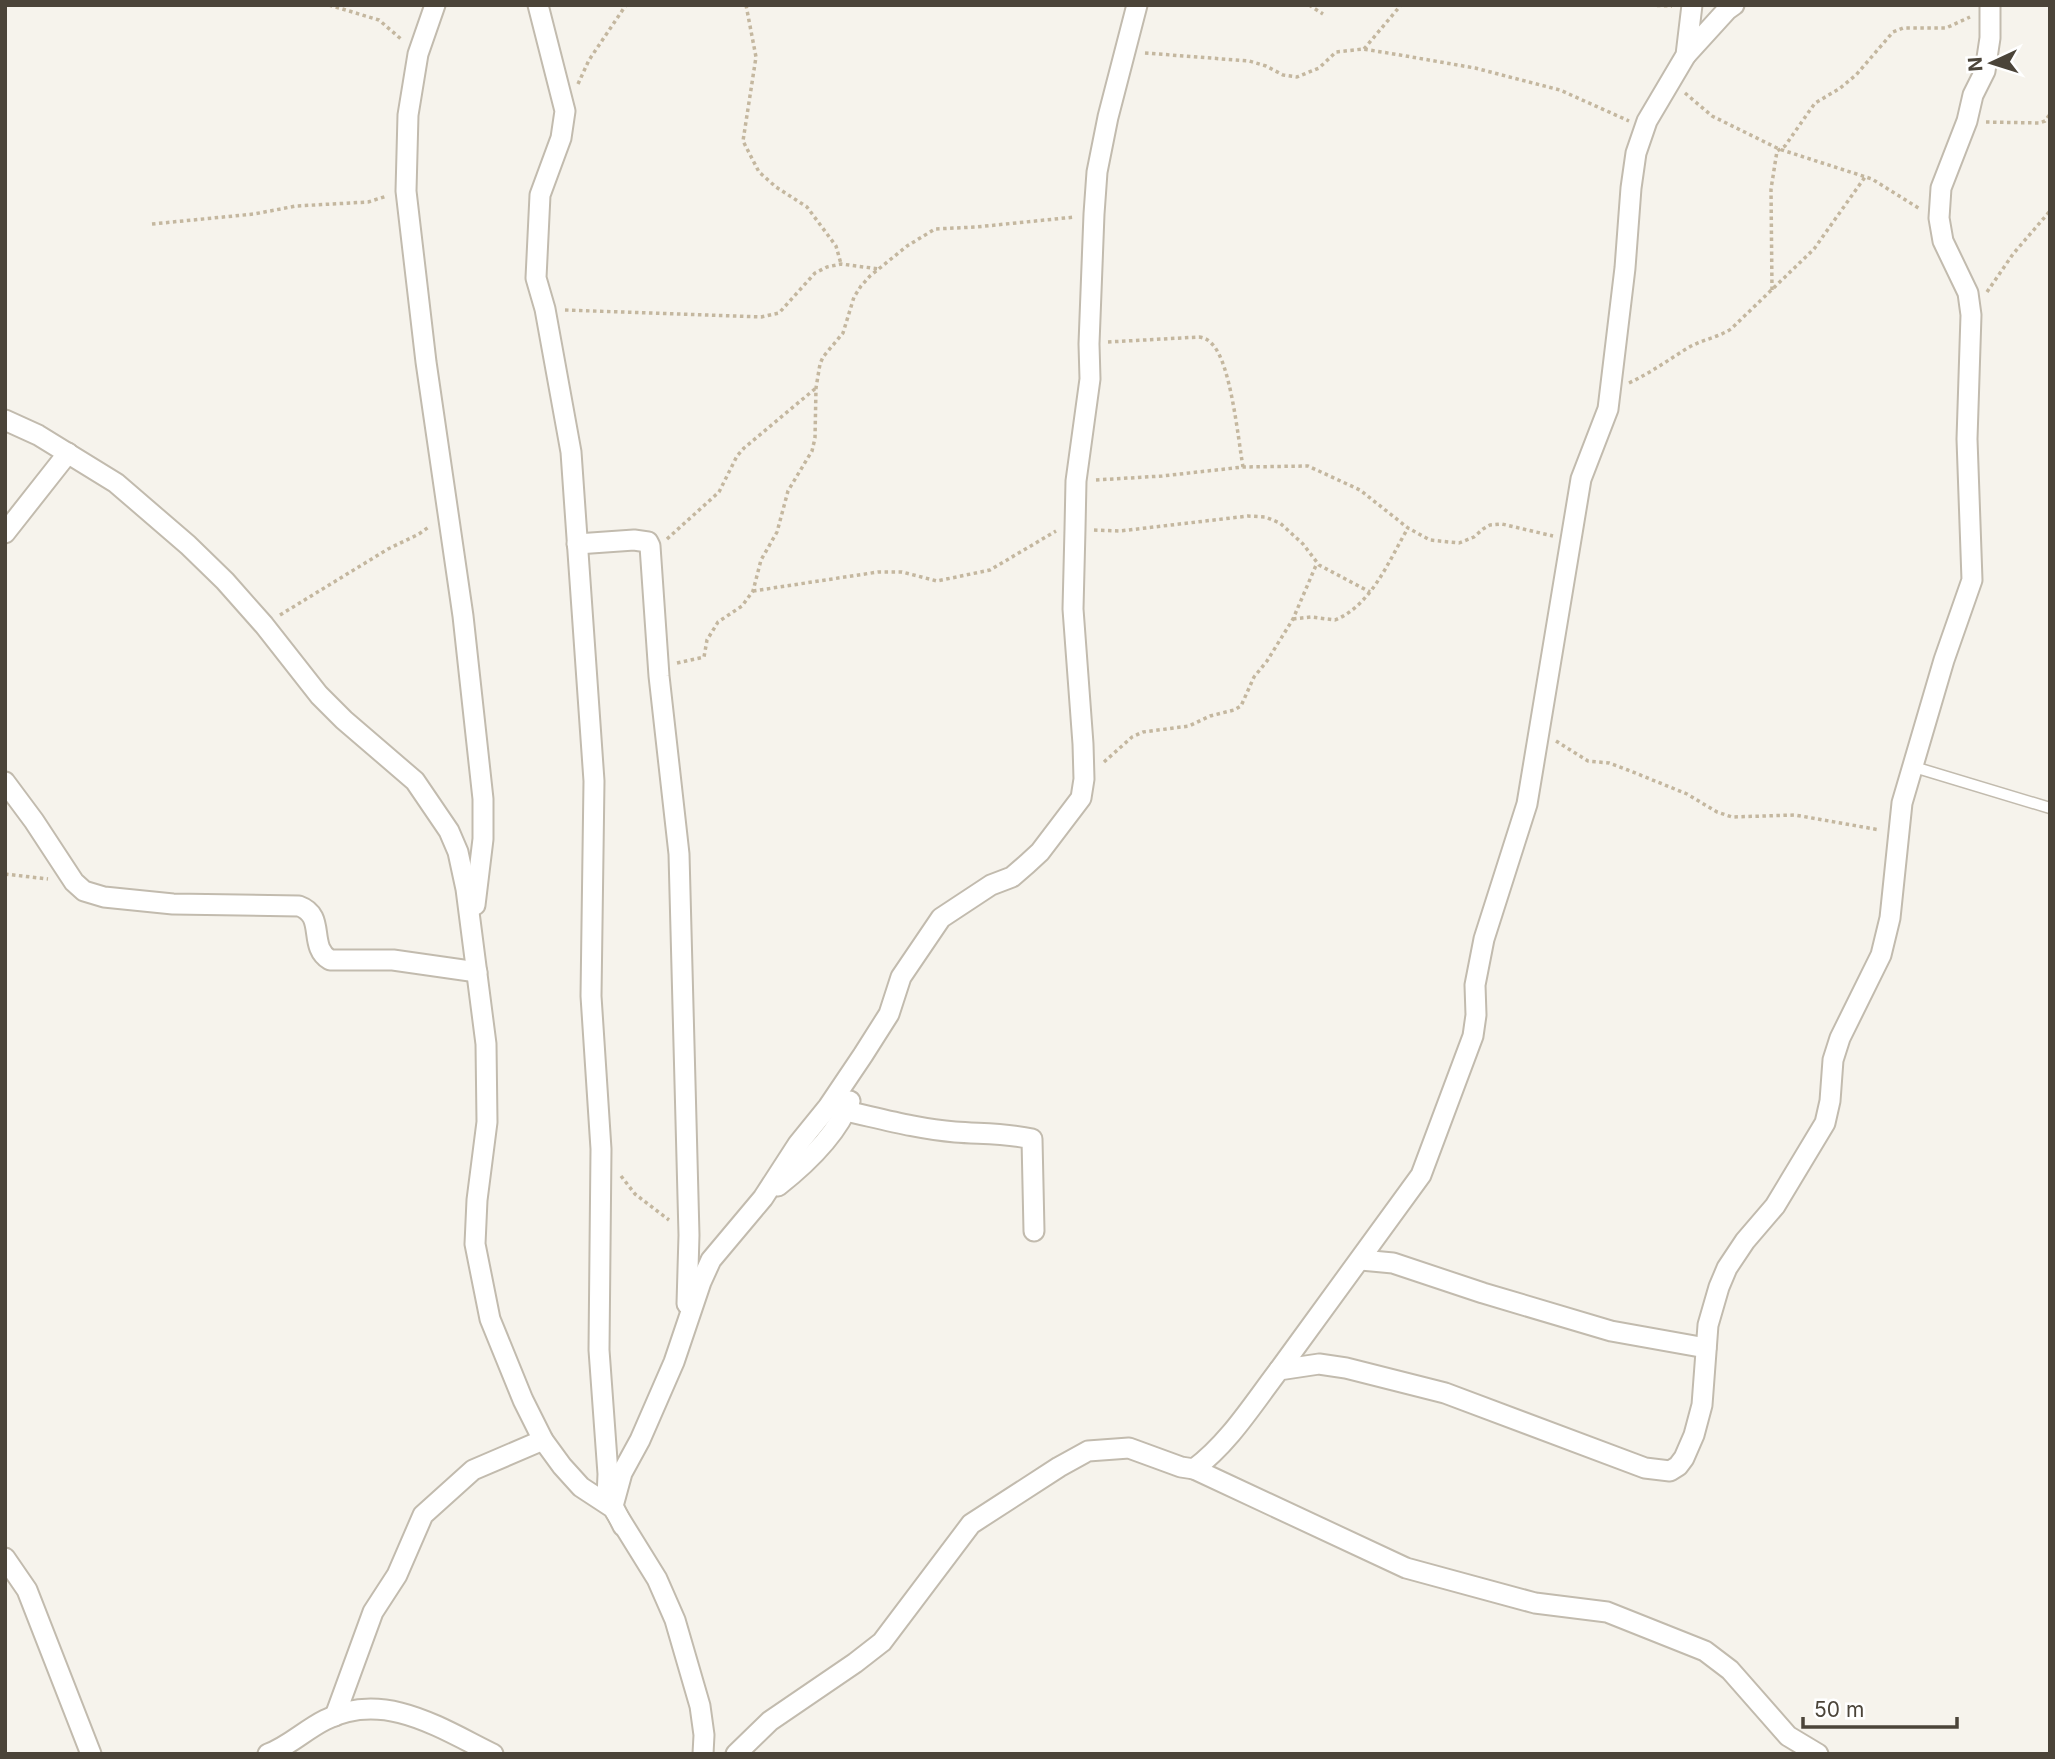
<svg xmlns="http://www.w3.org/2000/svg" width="2055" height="1759" font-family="Inter,sans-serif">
	<rect width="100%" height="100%" fill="#f6f3ec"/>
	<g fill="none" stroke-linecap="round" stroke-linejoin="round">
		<!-- service casing -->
		<g stroke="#c2bbae" stroke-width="13">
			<polyline id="service" points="1914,767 2050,808"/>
		</g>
		<!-- minor casing -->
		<g stroke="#c2bbae" stroke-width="23">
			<g id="minor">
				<polyline points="435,5 418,54 408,115 406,191 426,362 463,616 483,799 483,839 475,905"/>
				<polyline points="538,5 565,111 561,138 540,195 536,278 545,309 571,452 594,781 591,996 601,1149 599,1350 608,1474 607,1498"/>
				<polyline points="1686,55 1727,10 1734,5"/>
				<polyline points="5,420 38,435 116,483 188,545 225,581 264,625 319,695 344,720 415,781 449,831 458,852 466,889 486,1044 487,1122 477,1200 475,1244 490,1319 523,1400 543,1440 562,1466 581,1487 613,1508 657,1579 675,1620 700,1706 704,1735 703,1754"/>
				<polyline points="5,533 68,453"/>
				<polyline points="577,544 634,540 648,542 650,546 659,676 679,854 689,1235 687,1304"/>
				<path d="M5,782L34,821L74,882L84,891L104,897L173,904L299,906C327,916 307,946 330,960H393L477,972"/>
				<path d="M846,1111C882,1119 918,1129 955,1132C981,1134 1006,1133 1032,1139L1034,1231"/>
				<path d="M778,1186C806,1164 837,1135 850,1101"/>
				<polyline points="1361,1260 1393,1263 1483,1293 1611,1331 1706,1348"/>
				<polyline points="1279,1370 1421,1175 1473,1036 1476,1015 1475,985 1484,939 1527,804 1581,479 1608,409 1625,268 1631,188 1636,153 1647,121 1686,55 1692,5"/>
				<polyline points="1194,1469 1406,1568 1535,1603 1607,1612 1705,1651 1730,1670 1788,1736 1818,1754"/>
				<polyline points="623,1526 613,1506 622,1473 640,1440 674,1362 701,1282 711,1260 763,1198 798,1144 828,1107 863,1055 889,1014 901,977 941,918 991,885 1012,877 1027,864 1040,852 1081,798 1084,779 1083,744 1073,609 1075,529 1076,481 1090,379 1089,344 1094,214 1097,172 1108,117 1137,5"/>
				<polyline points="5,1558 27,1590 91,1754"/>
				<polyline points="335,1716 373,1612 397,1575 423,1515 473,1470 543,1440"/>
				<path d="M268,1754C289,1746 305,1730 325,1720C384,1690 440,1728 493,1754"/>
				<path d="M736,1754L770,1721L855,1663L882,1642L971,1524L1059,1467L1088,1451L1129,1448L1181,1467L1194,1469C1229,1443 1253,1404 1279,1370L1319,1364L1346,1368L1445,1393L1645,1468L1670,1471L1678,1466L1684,1458L1694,1435L1702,1405L1708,1325L1719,1287L1727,1268L1745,1241L1775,1206L1825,1123L1830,1101L1833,1060L1840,1038L1881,955L1890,918L1902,803L1944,660L1972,580L1967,439L1971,315L1968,293L1943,241L1939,218L1941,188L1967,121L1973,95L1985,71L1990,38V5"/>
			</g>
		</g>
		<!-- path -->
		<g stroke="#c4b79f" stroke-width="3.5" stroke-dasharray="3.5 3.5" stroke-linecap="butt">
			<polyline points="329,5 379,20 401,39"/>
			<polyline points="746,5 756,57 743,141 759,172 776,187 807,207 836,246 841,264"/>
			<polyline points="1309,5 1323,14"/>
			<polyline points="1643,5 1672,6"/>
			<polyline points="1364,49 1401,5"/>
			<polyline points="1145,53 1249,61 1266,66 1283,75 1297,77 1319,68 1336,52 1363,49 1400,55 1475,68 1560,90 1629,121"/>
			<polyline points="578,84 589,60 626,5"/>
			<polyline points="1685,93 1712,116 1779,149 1872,179 1920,209"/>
			<polyline points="1986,122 2039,123 2045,121 2050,114"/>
			<polyline points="152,224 254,214 296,206 368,202 387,196"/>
			<polyline points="1772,290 1771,189 1777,151 1785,146 1815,103 1839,89 1856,75 1893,32 1903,28 1946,28 1970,17"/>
			<polyline points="1987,292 2013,254 2050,211"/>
			<polyline points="565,310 761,317 779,313 815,273 827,267 841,264 879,269"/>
			<path d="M1108,342L1199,337C1205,338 1209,340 1213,345C1231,365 1238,438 1243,467"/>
			<path d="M1629,383C1650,373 1667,361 1686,349C1700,340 1717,338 1731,329L1814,249L1865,177"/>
			<polyline points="1096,480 1162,476 1243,467 1308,466 1360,490 1408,528 1430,540 1459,543 1474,537 1483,529 1490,525 1502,524 1553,536"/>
			<polyline points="1094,530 1120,531 1248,516 1265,517 1280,523 1303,544 1319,565 1370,592"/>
			<polyline points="667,539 719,492 737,456 744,448 816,388"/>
			<polyline points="753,591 878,572 902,572 937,581 990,570 1056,531"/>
			<polyline points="280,615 388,549 419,534 430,526"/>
			<path d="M1293,619L1311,617L1335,620C1372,605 1389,560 1408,528"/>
			<polyline points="677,663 704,657 707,640 718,622 742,606 753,591 761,560 777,532 788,491 812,451 815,438 816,388 820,364 823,357 843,333 854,297 861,286 870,276 907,246 935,229 976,227 1075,217"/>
			<polyline points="1556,741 1588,761 1609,763 1628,770 1687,794 1717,812 1732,817 1795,815 1880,830"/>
			<polyline points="1104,762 1132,737 1143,732 1189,726 1210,716 1234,710 1241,706 1254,677 1267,661 1293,619 1317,563"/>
			<polyline points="5,874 48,879"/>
			<polyline points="621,1176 635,1194 669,1220"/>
		</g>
		<!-- service -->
		<use href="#service" stroke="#fff" stroke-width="10"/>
		<!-- minor -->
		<use href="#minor" stroke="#fff" stroke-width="19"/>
	</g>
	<!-- border -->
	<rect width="2055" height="1759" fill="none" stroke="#4b4439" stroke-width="14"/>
	<!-- north arrow -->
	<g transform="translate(1992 63) rotate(266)" stroke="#ffffff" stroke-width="5" paint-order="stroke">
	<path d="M0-5L12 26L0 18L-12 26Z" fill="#4b4439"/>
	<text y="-10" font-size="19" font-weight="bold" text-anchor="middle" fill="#4b4439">N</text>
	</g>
	<!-- scale -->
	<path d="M1803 1717v10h154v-10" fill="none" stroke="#4b4439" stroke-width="3.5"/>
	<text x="1814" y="1717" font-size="21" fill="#4b4439" stroke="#ffffff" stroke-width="5" paint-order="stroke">50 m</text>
</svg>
